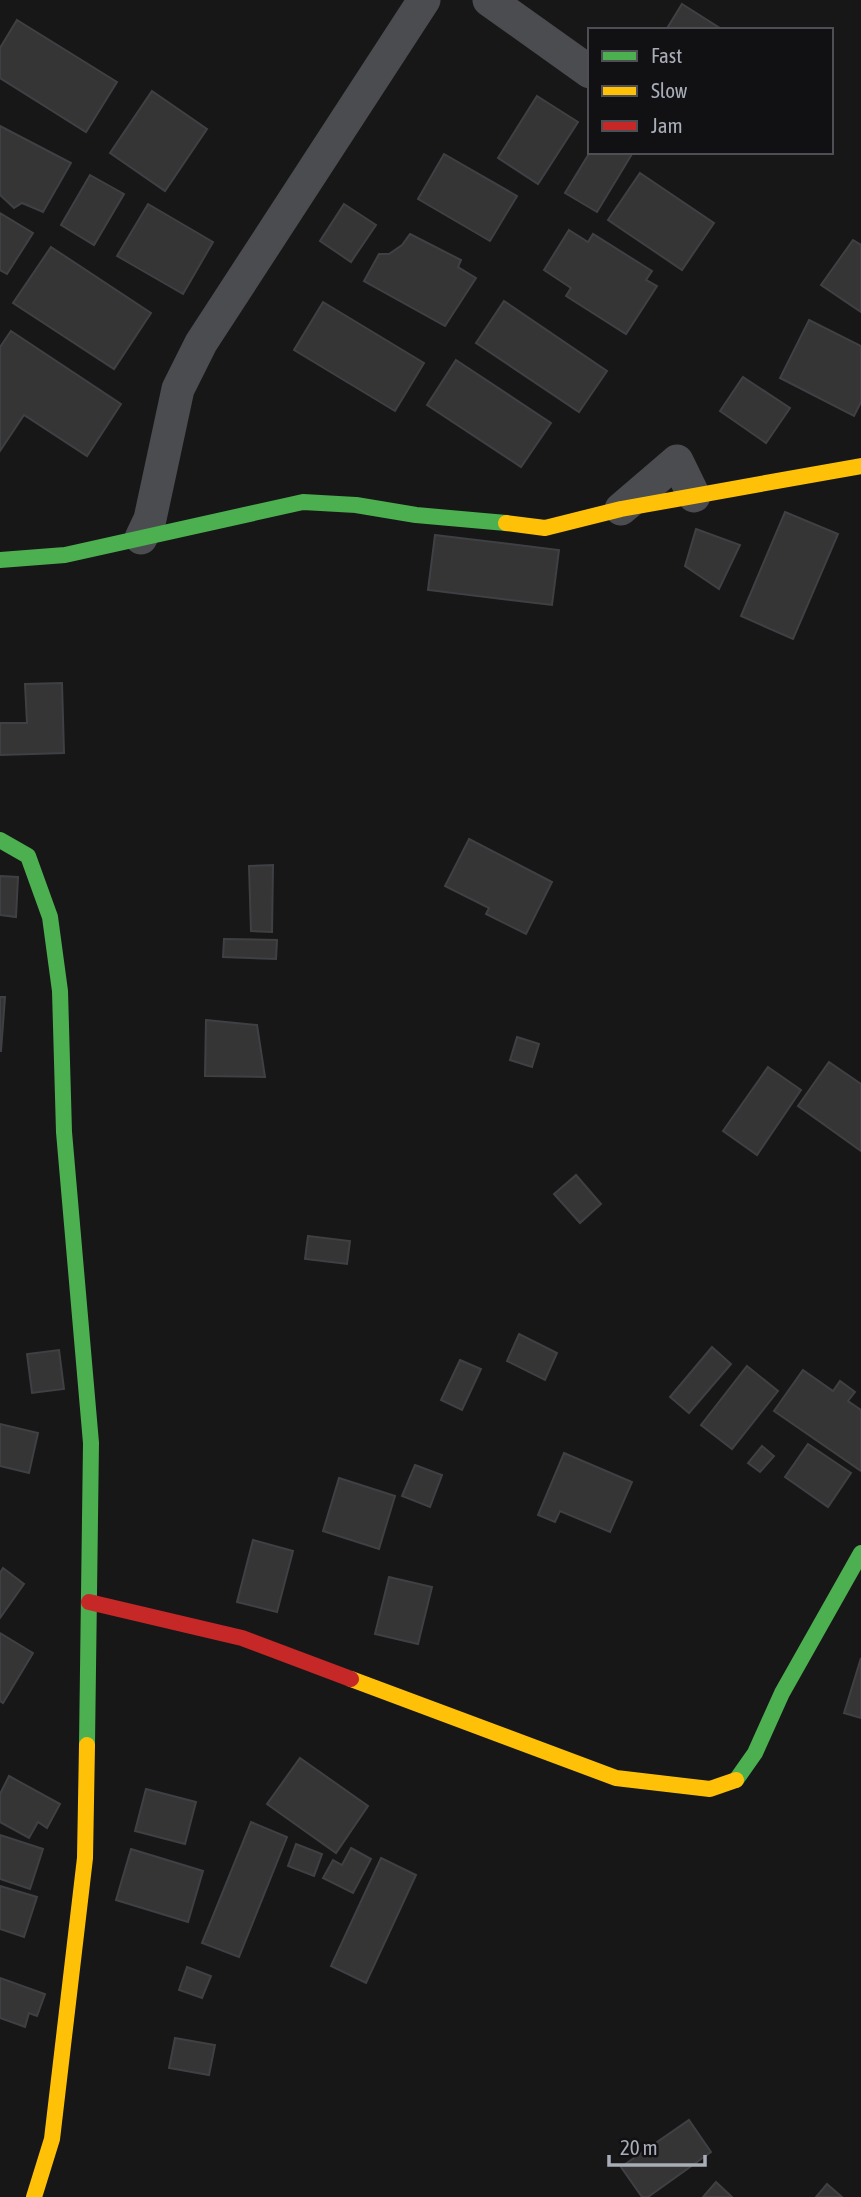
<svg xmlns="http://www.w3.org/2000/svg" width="861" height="2197" font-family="'Asap Condensed',sans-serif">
	<rect width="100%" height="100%" fill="#171717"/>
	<!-- building -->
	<g fill="#353536" stroke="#3f4043" stroke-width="2">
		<polygon points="682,4 723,30 666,30"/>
		<polygon points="17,20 117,82 86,132 0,78 0,48"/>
		<polygon points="152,91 207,129 165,191 110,153"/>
		<polygon points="537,96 578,122 538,184 498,158"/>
		<polygon points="0,126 71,163 43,212 22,203 14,208 0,195"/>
		<polygon points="590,152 632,154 597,212 565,193"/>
		<polygon points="444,154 517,196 490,241 418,199"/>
		<polygon points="640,173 714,223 682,270 608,220"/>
		<polygon points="90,175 124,194 94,245 61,225"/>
		<polygon points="148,204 213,242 183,294 117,256"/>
		<polygon points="344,204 376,225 351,262 320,241"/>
		<polygon points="0,213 33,233 7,274 0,270"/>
		<polygon points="569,230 588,242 593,234 652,271 646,280 657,286 626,334 566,296 571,288 544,270"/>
		<polygon points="410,234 461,260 458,267 476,278 445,326 364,281 379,254 389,254 402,245"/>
		<polygon points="853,240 861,245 861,312 821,285"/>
		<polygon points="51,247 151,313 114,369 13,303"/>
		<polygon points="504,301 607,371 579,412 476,343"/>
		<polygon points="323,302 424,363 395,411 294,350"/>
		<polygon points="809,320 861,346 861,402 854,416 780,378"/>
		<polygon points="11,331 121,404 87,456 24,415 0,451 0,347"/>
		<polygon points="456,360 551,423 521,467 427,405"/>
		<polygon points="743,377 790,408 766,443 720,411"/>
		<polygon points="785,512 838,534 793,639 741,616"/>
		<polygon points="696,529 740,545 719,589 685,566"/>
		<polygon points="435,535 559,550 552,605 428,590"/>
		<polygon points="62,683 64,753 0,755 0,723 27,723 25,684"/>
		<polygon points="469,839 552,882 526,934 486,914 489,908 445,886"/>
		<polygon points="273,865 272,932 251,931 249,866"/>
		<polygon points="0,876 18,877 16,917 0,915"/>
		<polygon points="224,939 277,940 276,959 223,957"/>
		<polygon points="0,997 5,997 1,1051 0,1051"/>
		<polygon points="206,1020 257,1025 265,1077 205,1076"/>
		<polygon points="517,1037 539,1044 532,1067 510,1060"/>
		<polygon points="829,1062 861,1084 861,1151 798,1106"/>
		<polygon points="768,1067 801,1090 757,1155 723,1131"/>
		<polygon points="576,1175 601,1204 580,1223 554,1194"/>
		<polygon points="308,1236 350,1241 347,1264 305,1259"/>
		<polygon points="519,1334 557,1353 545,1380 507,1361"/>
		<polygon points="712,1347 731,1364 689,1413 670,1397"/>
		<polygon points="59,1350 64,1389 32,1393 27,1354"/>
		<polygon points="460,1360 481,1369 462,1410 441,1400"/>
		<polygon points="747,1366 778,1391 732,1449 701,1425"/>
		<polygon points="803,1370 833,1391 840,1381 855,1392 848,1401 861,1410 861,1471 774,1411"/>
		<polygon points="0,1424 38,1433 29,1473 0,1466"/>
		<polygon points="808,1444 851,1473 828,1507 785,1477"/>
		<polygon points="762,1446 774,1456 760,1472 748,1463"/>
		<polygon points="564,1453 632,1482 610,1532 560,1511 555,1522 538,1515"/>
		<polygon points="415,1465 442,1475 430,1507 402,1496"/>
		<polygon points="339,1478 395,1496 379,1549 323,1531"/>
		<polygon points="253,1540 293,1551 277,1612 237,1602"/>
		<polygon points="3,1568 24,1584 0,1618 0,1573"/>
		<polygon points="389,1577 432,1587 418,1644 375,1634"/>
		<polygon points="0,1633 33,1653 3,1703 0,1701"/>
		<polygon points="861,1658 861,1718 844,1713"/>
		<polygon points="300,1758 368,1806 336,1853 267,1804"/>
		<polygon points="9,1776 60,1804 47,1828 38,1822 29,1838 0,1822 0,1794"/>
		<polygon points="146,1789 196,1802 185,1844 135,1831"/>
		<polygon points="251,1822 287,1837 239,1957 202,1943"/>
		<polygon points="0,1835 43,1849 30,1889 0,1879"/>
		<polygon points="296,1844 322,1854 314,1876 288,1866"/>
		<polygon points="351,1848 371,1859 353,1893 323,1878 333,1860 342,1865"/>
		<polygon points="131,1849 203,1871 188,1922 116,1900"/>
		<polygon points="381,1858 416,1875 366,1983 331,1966"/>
		<polygon points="0,1886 37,1897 24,1937 0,1929"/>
		<polygon points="187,1967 211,1976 202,1998 179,1990"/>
		<polygon points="0,1978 45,1994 37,2016 29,2013 25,2027 0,2018"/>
		<polygon points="175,2038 215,2045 209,2075 169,2068"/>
		<polygon points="689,2120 711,2152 648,2197 642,2197 621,2167"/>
		<polygon points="716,2182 732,2197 703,2197"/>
		<polygon points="827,2184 842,2197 816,2197"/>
	</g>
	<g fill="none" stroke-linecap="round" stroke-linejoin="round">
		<!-- street -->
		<g stroke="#4b4c50" stroke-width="33">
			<polyline points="489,0 590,72"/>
			<polyline points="621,509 677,461 694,496"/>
			<polyline points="141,538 150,519 178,389 201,343 424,0"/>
		</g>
		<!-- fast -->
		<g stroke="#4caf50" stroke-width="16">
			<polyline points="0,560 65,555 303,502 356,505 416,515 506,523"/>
			<polyline points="0,840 28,856 50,917 60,991 64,1132 91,1443 87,1745"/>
			<polyline points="736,1780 755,1753 782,1693 861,1553"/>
		</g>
		<!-- slow -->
		<g stroke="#ffc107" stroke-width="16">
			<polyline points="506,523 545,528 621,509 861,466"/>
			<polyline points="351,1679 616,1778 710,1789 736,1780"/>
			<polyline points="34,2197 52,2139 85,1858 87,1745"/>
		</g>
		<!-- jam -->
		<polyline stroke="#c62828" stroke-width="16" points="89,1602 242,1638 351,1679"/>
	</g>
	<!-- legend -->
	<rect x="588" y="28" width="245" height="126" fill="#111113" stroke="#4d4f55" stroke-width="2"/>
	<rect x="602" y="51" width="35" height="10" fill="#4caf50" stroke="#4d4f55" stroke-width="2"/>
	<text x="651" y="63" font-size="21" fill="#a8adb8">Fast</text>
	<rect x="602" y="86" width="35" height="10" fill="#ffc107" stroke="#4d4f55" stroke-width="2"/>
	<text x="651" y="98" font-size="21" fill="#a8adb8">Slow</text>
	<rect x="602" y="121" width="35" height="10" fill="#c62828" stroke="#4d4f55" stroke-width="2"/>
	<text x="651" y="133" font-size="21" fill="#a8adb8">Jam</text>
	<!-- scale -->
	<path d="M609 2155v10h96v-10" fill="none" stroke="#a8adb8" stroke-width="3.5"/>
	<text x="620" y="2155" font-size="21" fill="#a8adb8" stroke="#111113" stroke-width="5" paint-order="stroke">20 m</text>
</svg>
